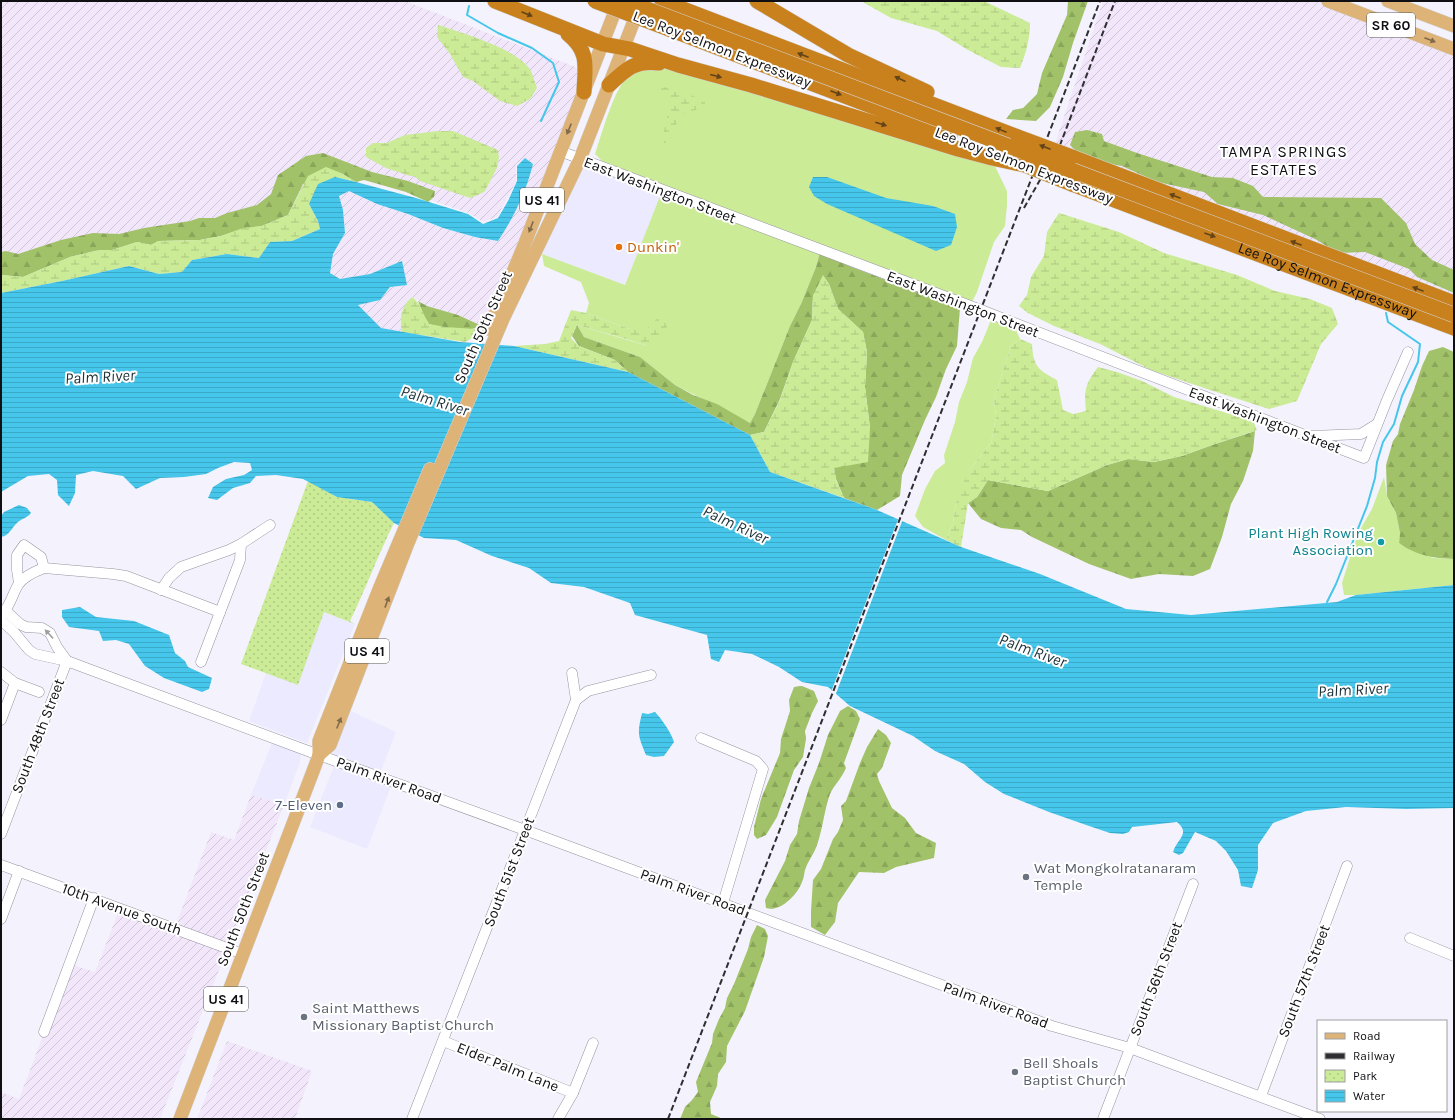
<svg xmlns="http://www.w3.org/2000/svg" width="1455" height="1120" font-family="Karla,sans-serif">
	<defs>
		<pattern id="industrial-furrows" width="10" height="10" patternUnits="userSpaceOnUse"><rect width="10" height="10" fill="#f1e6fa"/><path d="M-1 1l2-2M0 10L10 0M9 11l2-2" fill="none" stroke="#cec4d5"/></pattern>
		<pattern id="forest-firs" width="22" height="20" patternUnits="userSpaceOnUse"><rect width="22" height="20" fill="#a2c26a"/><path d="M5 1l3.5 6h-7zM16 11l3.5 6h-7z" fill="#8aa65b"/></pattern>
		<pattern id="wetland-marsh" width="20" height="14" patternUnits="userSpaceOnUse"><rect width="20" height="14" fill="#cbeb97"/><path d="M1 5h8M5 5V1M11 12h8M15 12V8" fill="none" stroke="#adc881"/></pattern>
		<pattern id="park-dots" width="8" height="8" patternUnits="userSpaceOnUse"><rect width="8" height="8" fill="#cbeb97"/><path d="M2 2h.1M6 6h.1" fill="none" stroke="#adc881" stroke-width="1.8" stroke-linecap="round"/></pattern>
		<pattern id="water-rules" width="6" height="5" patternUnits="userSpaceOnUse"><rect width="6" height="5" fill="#45c6ea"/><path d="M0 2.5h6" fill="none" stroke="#3ba9c8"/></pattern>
	</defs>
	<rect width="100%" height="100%" fill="#f4f3fd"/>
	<!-- built -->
	<g fill="#ebeafe">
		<polygon points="581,159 662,191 625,285 542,254"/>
		<polygon points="324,612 355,624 307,743 249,721 266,673"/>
		<polygon points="351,711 396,732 379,776 331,759"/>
		<polygon points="272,743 301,754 300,762 284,805 251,795"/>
		<polygon points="334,766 391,786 367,849 310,827"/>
	</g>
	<!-- industrial -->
	<g fill="url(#industrial-furrows)">
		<polygon points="1,1 405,1 591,73 497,322 482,326 458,315 427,306 412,297 400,322 402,332 381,328 357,305 380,300 390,287 402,261 370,274 340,279 330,273 333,254 345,233 343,210 339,196 349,191 377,204 408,214 442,228 475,237 498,241 532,164 527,159 516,164 516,182 497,217 483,222 469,213 378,183 336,171 282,216 29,267 1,271"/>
		<polygon points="1103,1 1320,1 1454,53 1454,302 1054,146"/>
		<polygon points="251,795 284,805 229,944 175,927 211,832 234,840"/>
		<polygon points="119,910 211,946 225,955 160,1119 1,1119 1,1092 19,1099 70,964 95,972"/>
		<polygon points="227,1041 312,1071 295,1119 197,1119"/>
	</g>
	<!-- green -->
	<g fill="#cbeb97">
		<path d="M648,67L689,72L992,160L1007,191V205L1005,226L994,242L977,292L970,306L602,161L595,154C601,137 615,83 631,74C636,71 643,70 648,67Z"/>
		<polygon points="662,191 820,252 816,267 801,304 790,326 755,414 750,423 675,385 640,357 584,337 577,325 648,346 652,324 646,329 630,329 586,313 589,303 581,282 544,266 542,254 625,285"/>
		<polygon points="991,320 1016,330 1020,339 1011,345 994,399 996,417 991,443 971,468 956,503 953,523 946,540 923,527 915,516 925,489 935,471 945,463 944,455 955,422 959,402 967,382 973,358 982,342"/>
		<polygon points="1384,477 1387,496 1396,513 1400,533 1399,543 1433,558 1454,559 1454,585 1356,595 1344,595 1342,583 1353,548 1361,528 1372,509"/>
	</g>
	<!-- forest -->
	<g fill="url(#forest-firs)">
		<polygon points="1068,1 1088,1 1073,43 1063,77 1050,107 1036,121 1006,119 1013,110 1023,108 1037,94 1042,73 1067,15"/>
		<polygon points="1087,130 1102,134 1104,141 1137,153 1212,177 1233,178 1253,186 1263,197 1381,198 1406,223 1415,244 1432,260 1454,270 1454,293 1417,277 1409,269 1365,252 1337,253 1317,240 1263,215 1218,204 1204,192 1157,182 1122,166 1104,163 1076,151 1070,145 1075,132"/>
		<polygon points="323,153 372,172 408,181 435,191 434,197 428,202 406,192 364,180 356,182 341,173 303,184 288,215 262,226 243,229 221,236 200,240 159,241 151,245 137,242 112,250 99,250 70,257 23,277 1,275 1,252 6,251 18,254 61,240 93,233 119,234 144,228 190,221 199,218 215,218 227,213 257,205 271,194 278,175 306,156"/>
		<polygon points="820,252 827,256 849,266 960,308 957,346 946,369 936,397 925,420 902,475 900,496 877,510 844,498 836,479 834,468 870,428 865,387 867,352 863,332 838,309 829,284 823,276 813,296 812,320 793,362 780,399 764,432 750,435 628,372 615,360 579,346 572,336 577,325 584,337 640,357 675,385 693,395 717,404 750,423 755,414 790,326 801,304 816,267"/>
		<path d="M418,301L427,306L458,315L482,326C466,333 445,328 429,324L424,316Z"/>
		<path d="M1443,347L1454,352V559C1433,558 1417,556 1399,543L1400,533L1396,513L1387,496L1386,465L1393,441L1398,434L1400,424L1414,390L1422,366L1429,351Z"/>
		<polygon points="1255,431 1253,451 1243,481 1231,504 1222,537 1210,569 1193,576 1159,574 1131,579 1089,564 1032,537 1021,530 1001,528 981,519 968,503 977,497 988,480 1048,491 1107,465 1128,459 1154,462 1182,456 1212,445"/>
		<polygon points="802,686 814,691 818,701 812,713 805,731 806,739 803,757 794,770 777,817 766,835 757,839 754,835 754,827 761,799 780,753 781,739 790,711 789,700 794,687"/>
		<path d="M848,706L856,711L860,719L844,763L846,768C842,778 834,785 830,794C824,811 823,828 817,845C814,854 808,861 805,870C804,874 804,878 802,882C798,894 780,913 766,908L765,900L785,861L790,845L797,834L799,821L809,788L819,763L828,735L840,711Z"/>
		<polygon points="878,729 886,735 891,743 882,768 877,774 879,781 892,808 905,818 916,833 936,843 934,858 896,867 884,873 859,872 838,903 835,922 825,935 811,927 811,911 813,880 821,869 833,839 838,832 843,820 841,806 846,801 860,763 867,747"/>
		<polygon points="757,925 765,929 768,936 764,957 745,1011 727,1046 726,1062 718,1074 717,1086 710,1102 711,1114 723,1119 680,1119 685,1107 692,1100 698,1092 696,1082 712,1043 713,1034 719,1019 725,1008 727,998 734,984 748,949 751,937"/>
	</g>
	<!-- wetland -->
	<g fill="url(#wetland-marsh)">
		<path d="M861,1H984L1030,23C1030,39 1026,53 1020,68L1001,67L968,50L937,31L891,18Z"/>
		<path d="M438,25C463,33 518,49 531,71C533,76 535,83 537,88L530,99L517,106L500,101L473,81L463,77L450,54L437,37Z"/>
		<path d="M655,85C661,85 665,88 671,89C683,93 694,95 705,102L704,107C699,109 684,113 682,115C672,124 679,137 663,144L664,131L670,104L667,96L659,91Z"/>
		<polygon points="438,131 453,131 498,150 499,158 497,168 485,191 478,195 470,198 420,181 414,176 410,176 386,168 366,157 366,148 373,143 387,143 405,135"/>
		<polygon points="326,167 341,173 356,182 335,177 309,204 318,221 320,229 292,241 270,242 259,258 227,254 192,260 182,272 159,274 129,266 62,281 1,293 1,275 23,277 70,257 99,250 112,250 137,242 151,245 158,241 200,240 221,236 243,228 262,226 288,215 308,176"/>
		<polygon points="1059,213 1119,232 1164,253 1237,275 1275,291 1310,299 1332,308 1338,324 1321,344 1297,401 1269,409 1204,388 1151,370 1100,344 1054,326 1028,313 1019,306 1027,295 1031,277 1044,256 1047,232"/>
		<polygon points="823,275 829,284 838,309 863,332 867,352 865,387 870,428 868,462 834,468 836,480 844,498 770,472 750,435 764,432 780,400 793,362 812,320 813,296"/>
		<path d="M412,297C421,303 423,315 429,324L445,327L475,329L480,334L465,342L402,332C399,319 401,306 412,297Z"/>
		<polygon points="571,310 586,313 630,329 646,329 659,317 667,319 667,327 660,336 648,346 626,339 577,325 571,338 579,346 615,360 628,372 514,346 545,344 559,341"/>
		<path d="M1020,339L1032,344C1033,366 1038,370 1057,380L1063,410L1073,414L1086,411C1084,390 1085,384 1098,367L1117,372L1142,381L1174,397L1253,421L1257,430L1212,445L1182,456L1154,462L1128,459L1107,465L1048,491L988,480L977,497L968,503L961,547L946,540L953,523L956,503L961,488L971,468L991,443L996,417L994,399L1011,345Z"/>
	</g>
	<!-- park -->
	<path fill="url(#park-dots)" d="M308,481L337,497L372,502L394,523C378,555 366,588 350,621L355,624L324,612L298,685L241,664Z"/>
	<!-- water -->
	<g fill="url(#water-rules)">
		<path d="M525,158L533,164C526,192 514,217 498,241L475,237L443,228L408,214L377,204L349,191L339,196L343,210L345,233L333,254L330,273L340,279L370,274L402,261L407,285L390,287L380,300L358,305L381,328L460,342L514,346L628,372L750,435L770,472L877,510L961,547L1040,574L1126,609L1191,615L1337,602L1356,595L1454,585V808L1406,809L1346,807L1306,811L1273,823L1258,845V870L1252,888L1241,886L1238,870L1226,851L1216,841L1195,832L1183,853L1179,855L1173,852C1177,839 1191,834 1177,822L1132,827L1129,832L1123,834L1110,833L1092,827L1049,812L1004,794L985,782L964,764L935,751L913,736L850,706L828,687L802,682L779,667L752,654L725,650L719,662L711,659L707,635L635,615L630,603L584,587L551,583L529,568L492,556L456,540L424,538L394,523L372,502L337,497L303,479L276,475L256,476L250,483L233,488L217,500L208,498L213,487L226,479L244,475L252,470L250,463L234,462L218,468L206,474L184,477L160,478L136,489L123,476L93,471L76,475L75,493L69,506L58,495L57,480L49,474L28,476L1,492V293L62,281L129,266L159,274L182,272L192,260L227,254L259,258L270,242L292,241L320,229L318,221L309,204L318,184L335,177L356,182L416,198L468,214L483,224L498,218L508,201L517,181V166Z"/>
		<polygon points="813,177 827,177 886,198 933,206 955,214 957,227 951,245 936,251 827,204 814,196 809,187"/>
		<path d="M19,505L27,508L31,513C27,518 23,518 18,522C12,527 9,536 1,537V516L4,512Z"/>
		<polygon points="80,607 96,617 134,621 169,635 175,653 185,661 188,667 212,678 209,689 202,692 164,678 145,666 129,644 116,640 103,641 99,631 69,627 62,617 62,610"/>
		<path d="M655,712C661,718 672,734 674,742L664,756L654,757L646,755C638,735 637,734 642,713L648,714Z"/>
	</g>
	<!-- pier -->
	<polygon fill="#f4f3fd" points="899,517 903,519 835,696 831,692"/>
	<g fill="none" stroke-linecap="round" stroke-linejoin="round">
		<!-- stream -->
		<g stroke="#45c6ea" stroke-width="2">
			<polyline points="469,6 467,15 498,33 532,48 553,63 559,82 541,121"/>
			<polyline points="1327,602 1336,584 1367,506 1375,478 1377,462 1383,442 1394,424 1402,396 1418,362 1420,344 1388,322 1386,313"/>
		</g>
		<!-- minor casing -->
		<g stroke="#9594a0" stroke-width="11">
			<g id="minor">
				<polyline points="560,151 981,310 1364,458 1387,400 1408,352"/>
				<polyline points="1312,436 1361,434 1377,424"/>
				<polyline points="19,583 17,570 17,555 24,545 41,557 44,568"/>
				<polyline points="161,590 169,578 181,567 229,550 241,544 270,525"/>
				<polyline points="6,611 20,624 26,627 42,628 50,633 57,647 67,661"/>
				<path d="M1,615C10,607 12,595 18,585C23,577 36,571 44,568L113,574L126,576L220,612"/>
				<polyline points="1,620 14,632 29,650 35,654 67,661 308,751 525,830 1052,1026 1130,1048 1320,1119"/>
				<polyline points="201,662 240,560 241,544"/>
				<polyline points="1,672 15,683 39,692"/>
				<polyline points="572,673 576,700"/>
				<polyline points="1,720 15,683"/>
				<polyline points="701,738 756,761 763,769 723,903"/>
				<polyline points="1,834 67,661"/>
				<polyline points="1,865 243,954"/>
				<polyline points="1,919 19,871"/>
				<polyline points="1410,938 1454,956"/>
				<polyline points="44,1032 94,898"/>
				<polyline points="443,1041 573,1093"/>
				<polyline points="1261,1096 1347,866"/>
				<polyline points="412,1119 576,700 588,691 651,675"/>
				<polyline points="558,1119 573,1093 593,1043"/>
				<polyline points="1103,1119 1193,884"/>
			</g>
		</g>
		<!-- major casing -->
		<g stroke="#d4d4d5" stroke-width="14">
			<g id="major">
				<polyline points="1328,1 1454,49"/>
				<polyline points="1388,1 1454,26"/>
				<polyline points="489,329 523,248 619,1"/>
				<polyline points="319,755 319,741 380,587 430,469"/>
				<polyline points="180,1119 315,766 319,755 330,745 408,543 503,319 580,159 639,8"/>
			</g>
		</g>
		<!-- highway casing -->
		<g stroke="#d4d4d5" stroke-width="16">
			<g id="highway">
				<polyline points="495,1 603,44 630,49 678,65 751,85 958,149 992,158 1025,165"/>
				<polyline points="662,1 1018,137"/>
				<polyline points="757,1 848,55 927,92"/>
				<polyline points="669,29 950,136"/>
				<path d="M568,34C590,52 585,67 584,92"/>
				<path d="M609,85C626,69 635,60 659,63"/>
				<polyline points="1072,157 1454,303"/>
				<path id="s1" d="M1072,184L1454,328"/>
			</g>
		</g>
		<!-- minor -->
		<use href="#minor" stroke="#fff" stroke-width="10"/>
		<!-- major -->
		<use href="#major" stroke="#deb377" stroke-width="13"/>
		<!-- highway -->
		<use href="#highway" stroke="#c8811d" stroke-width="15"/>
		<!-- rail -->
		<g stroke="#2f2e33" stroke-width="2" stroke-dasharray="6 3" stroke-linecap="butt">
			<polyline points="1024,208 1060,145 1115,1"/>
			<polyline points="668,1119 1100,1"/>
		</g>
		<!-- highway-bridge casing -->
		<g stroke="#d4d4d5" stroke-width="16" stroke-linecap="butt">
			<g id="highway-bridge">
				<polyline points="595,1 669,29"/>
				<polyline points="626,1 1454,315"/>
				<polyline points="1018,137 1072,157"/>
				<polyline points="1025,165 1072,184"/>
			</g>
		</g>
		<!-- highway-bridge -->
		<use href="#highway-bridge" stroke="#c8811d" stroke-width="15"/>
	</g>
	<!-- one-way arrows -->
	<defs><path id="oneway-solid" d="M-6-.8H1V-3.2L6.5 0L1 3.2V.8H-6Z"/></defs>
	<g fill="#634318">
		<use href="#oneway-solid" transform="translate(527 14) rotate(23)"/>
		<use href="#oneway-solid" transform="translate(803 55) rotate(-159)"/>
		<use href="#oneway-solid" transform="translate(716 76) rotate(15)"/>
		<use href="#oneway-solid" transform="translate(900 79) rotate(-155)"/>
		<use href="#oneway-solid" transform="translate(836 93) rotate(21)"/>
		<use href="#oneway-solid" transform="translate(881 124) rotate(17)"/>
		<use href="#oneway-solid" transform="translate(1001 130) rotate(-158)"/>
		<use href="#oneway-solid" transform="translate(1045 147) rotate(-159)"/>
		<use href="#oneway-solid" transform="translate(1175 196) rotate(-159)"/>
		<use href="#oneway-solid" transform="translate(1210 235) rotate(20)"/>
		<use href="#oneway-solid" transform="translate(1296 243) rotate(-159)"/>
		<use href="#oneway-solid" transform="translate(1418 289) rotate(-159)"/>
	</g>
	<g fill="#816a4a">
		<use href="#oneway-solid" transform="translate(1430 40) rotate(21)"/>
		<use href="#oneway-solid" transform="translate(569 129) rotate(112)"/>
		<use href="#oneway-solid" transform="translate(531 227) rotate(111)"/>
		<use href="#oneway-solid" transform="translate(387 602) rotate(-70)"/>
		<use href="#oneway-solid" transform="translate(339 723) rotate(-68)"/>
	</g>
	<use fill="#9f9fa1" href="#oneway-solid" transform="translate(49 634) rotate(-133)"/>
	<!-- markers -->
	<circle fill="#e8710a" stroke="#fff" stroke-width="1.5" cx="619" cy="247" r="4"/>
	<circle fill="#0f9aa8" stroke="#fff" stroke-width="1.5" cx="1381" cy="542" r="4"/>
	<circle fill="#5c6f8a" stroke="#fff" stroke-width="1.5" cx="340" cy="805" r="4"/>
	<g fill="#6b7280" stroke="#fff" stroke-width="1.5">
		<circle cx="1026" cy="877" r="4"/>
		<circle cx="304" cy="1017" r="4"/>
		<circle cx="1015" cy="1072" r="4"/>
	</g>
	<g text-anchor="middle" stroke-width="4" stroke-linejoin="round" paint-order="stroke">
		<!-- shield labels -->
		<g fill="#fff" stroke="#58585a" stroke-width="1">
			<rect x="1367" y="13" width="48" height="24" rx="3"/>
			<rect x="520" y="188" width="44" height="24" rx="3"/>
			<rect x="345" y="639" width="44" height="24" rx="3"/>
			<rect x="204" y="987" width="44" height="24" rx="3"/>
		</g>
		<g font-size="14" font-weight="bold" fill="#101014">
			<text x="1391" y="30">SR 60</text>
			<text x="542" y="205">US 41</text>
			<text x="367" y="656">US 41</text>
			<text x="226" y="1004">US 41</text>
		</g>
		<!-- street labels -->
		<g font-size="15" fill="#101014" stroke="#fff">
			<text transform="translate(722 49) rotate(21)" y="5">Lee Roy Selmon Expressway</text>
			<text transform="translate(1024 165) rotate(21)" y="5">Lee Roy Selmon Expressway</text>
			<text transform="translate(660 190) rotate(21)" y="5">East Washington Street</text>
			<text dy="5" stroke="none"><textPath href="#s1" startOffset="273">Lee Roy Selmon Expressway</textPath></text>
			<text transform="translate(963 304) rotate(21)" y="5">East Washington Street</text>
			<text transform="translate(483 327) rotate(-66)" y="5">South 50th Street</text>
			<text transform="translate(1265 420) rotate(21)" y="5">East Washington Street</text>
			<text transform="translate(38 736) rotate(-69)" y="5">South 48th Street</text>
			<text transform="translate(389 780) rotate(20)" y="5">Palm River Road</text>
			<text transform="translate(509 872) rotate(-69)" y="5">South 51st Street</text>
			<text transform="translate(693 892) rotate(20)" y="5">Palm River Road</text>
			<text transform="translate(122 909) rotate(20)" y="5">10th Avenue South</text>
			<text transform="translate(243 909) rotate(-69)" y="5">South 50th Street</text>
			<text transform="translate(1156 979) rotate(-69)" y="5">South 56th Street</text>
			<text transform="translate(1304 981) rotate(-69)" y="5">South 57th Street</text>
			<text transform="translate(996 1005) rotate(20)" y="5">Palm River Road</text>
			<text transform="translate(508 1067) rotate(22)" y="5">Elder Palm Lane</text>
		</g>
		<!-- food labels -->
		<g font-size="15" fill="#c56008" stroke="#fff" text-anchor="start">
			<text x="627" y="252">Dunkin'</text>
		</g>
		<!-- culture labels -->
		<g font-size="15" fill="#0d838f" stroke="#fff" text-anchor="end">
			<text x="1373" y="538">Plant High Rowing<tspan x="1373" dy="17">Association</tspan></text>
		</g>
		<!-- service labels -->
		<g font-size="15" fill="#4e5e75" stroke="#fff" text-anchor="end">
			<text x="332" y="810">7-Eleven</text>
		</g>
		<!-- worship labels -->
		<g font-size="15" fill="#5b616d" stroke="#fff" text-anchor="start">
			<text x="1034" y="873">Wat Mongkolratanaram<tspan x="1034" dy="17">Temple</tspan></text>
			<text x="312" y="1013">Saint Matthews<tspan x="312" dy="17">Missionary Baptist Church</tspan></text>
			<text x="1023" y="1068">Bell Shoals<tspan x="1023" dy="17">Baptist Church</tspan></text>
		</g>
		<!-- neighbourhood labels -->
		<g font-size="16" letter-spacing="1" fill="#101014" stroke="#fff">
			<text x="1284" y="157">TAMPA SPRINGS<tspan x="1284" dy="18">ESTATES</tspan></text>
		</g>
		<!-- water labels -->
		<g font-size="16" font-style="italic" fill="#1b3138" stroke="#fff">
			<text transform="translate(100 376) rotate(-3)" y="6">Palm River</text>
			<text transform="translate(435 400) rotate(17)" y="6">Palm River</text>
			<text transform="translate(736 524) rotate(25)" y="6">Palm River</text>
			<text transform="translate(1033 650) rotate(20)" y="6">Palm River</text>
			<text transform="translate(1353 689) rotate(-3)" y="6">Palm River</text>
		</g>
	</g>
	<!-- border -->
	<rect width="1455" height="1120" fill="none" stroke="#101014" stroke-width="4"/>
	<!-- legend -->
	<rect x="1317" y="1020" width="130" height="92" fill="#ffffff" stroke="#9f9fa1"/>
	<rect x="1325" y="1033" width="20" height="6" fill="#deb377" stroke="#9f9fa1"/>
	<text x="1353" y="1040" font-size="12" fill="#101014">Road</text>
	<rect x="1325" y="1053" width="20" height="6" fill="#2f2e33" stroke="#9f9fa1"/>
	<text x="1353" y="1060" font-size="12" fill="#101014">Railway</text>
	<rect x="1325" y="1070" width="20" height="12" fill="url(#park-dots)" stroke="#9f9fa1"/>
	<text x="1353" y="1080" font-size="12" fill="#101014">Park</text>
	<rect x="1325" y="1090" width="20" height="12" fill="url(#water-rules)" stroke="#9f9fa1"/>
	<text x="1353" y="1100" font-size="12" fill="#101014">Water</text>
</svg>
